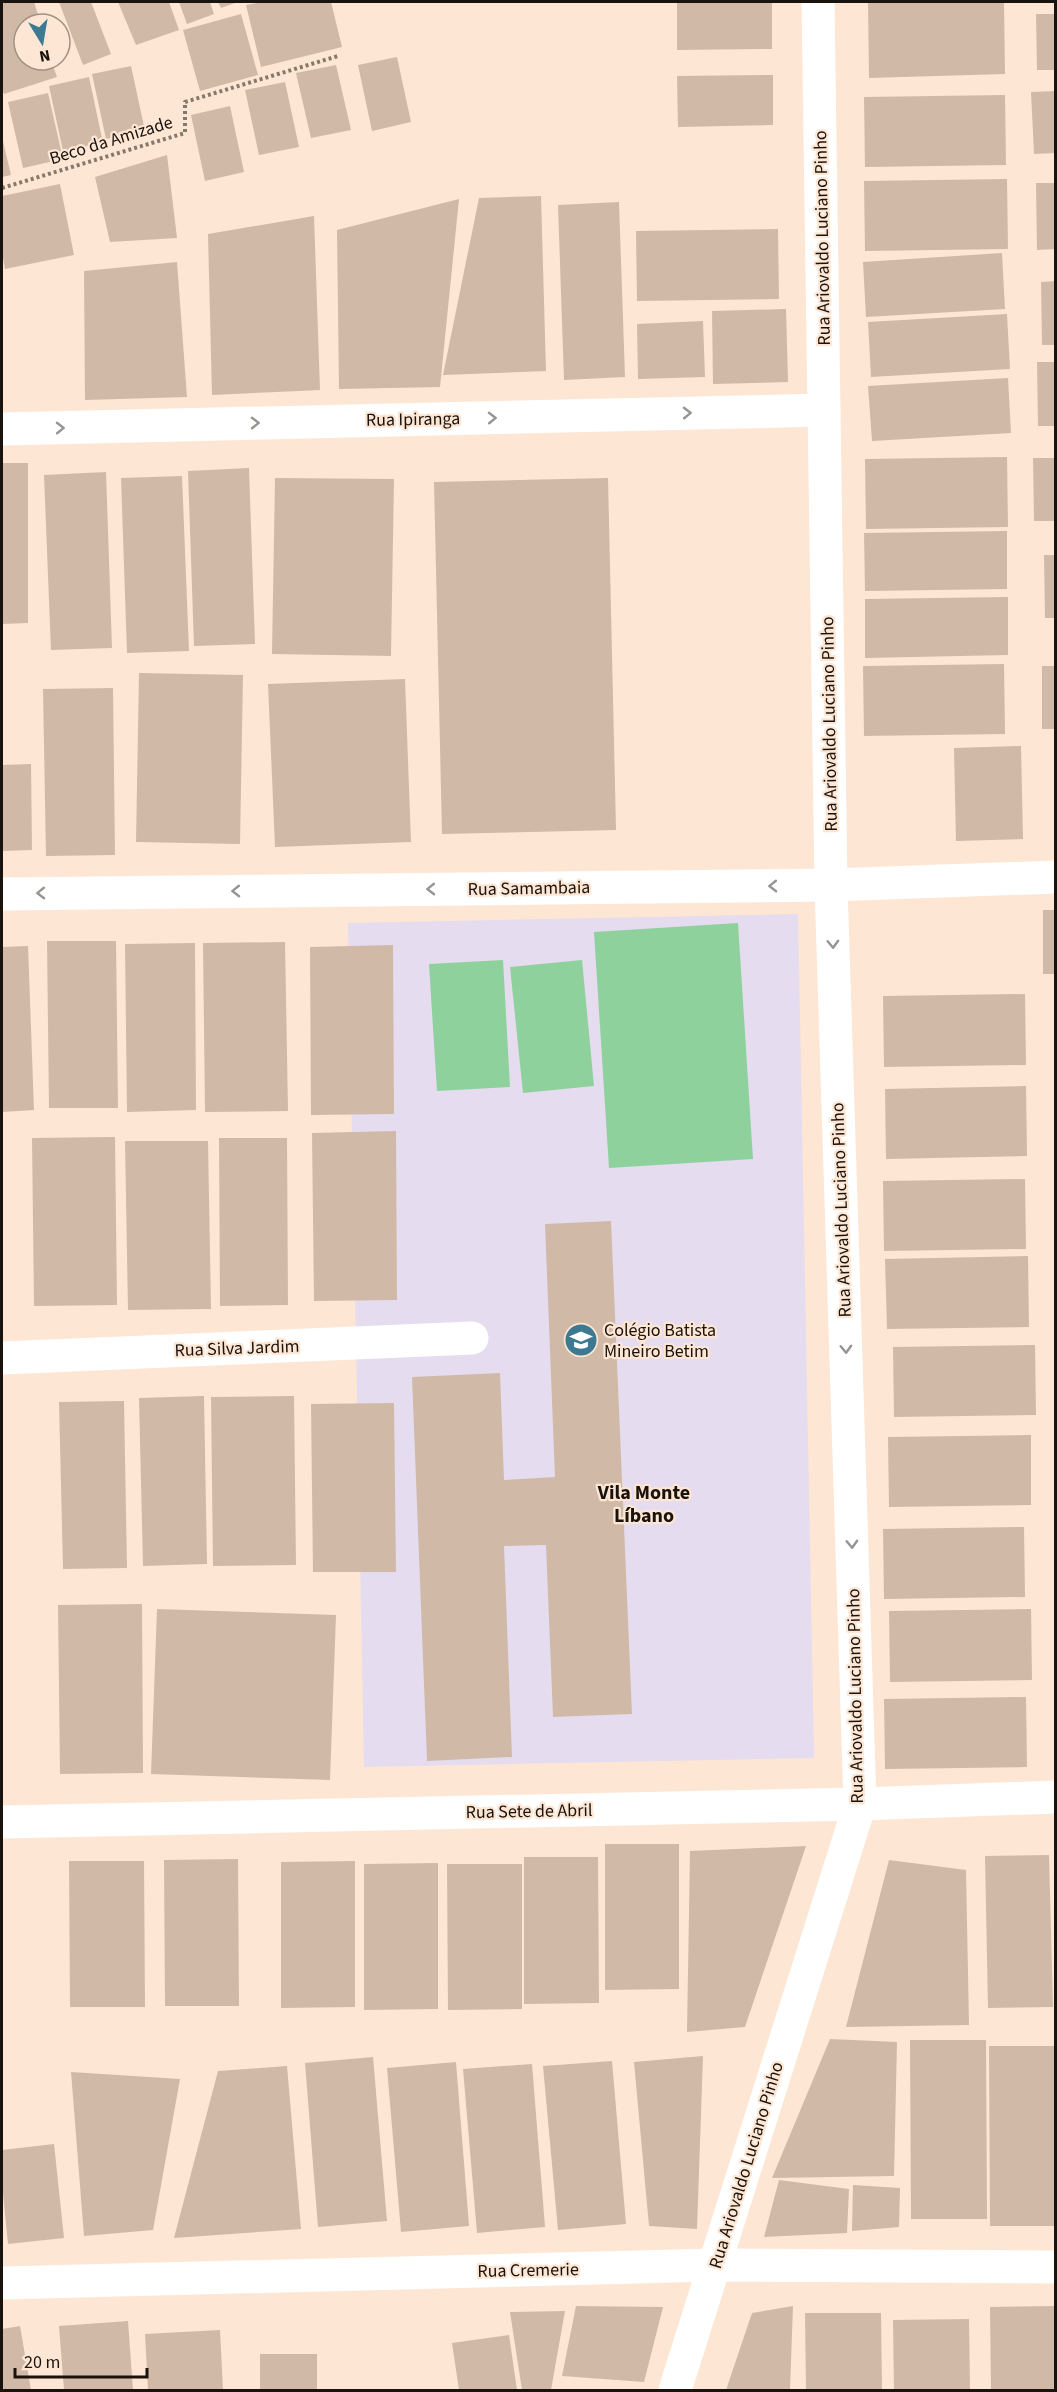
<svg xmlns="http://www.w3.org/2000/svg" width="1057" height="2392" font-family="'Source Sans 3',sans-serif">
	<rect width="100%" height="100%" fill="#fde6d3"/>
	<!-- education -->
	<polygon fill="#e6dcf0" points="798,914 814,1758 364,1767 348,923"/>
	<!-- green -->
	<g fill="#8ed19c">
		<polygon points="738,923 753,1159 609,1168 594,932"/>
		<polygon points="503,960 510,1087 437,1091 429,964"/>
		<polygon points="582,960 594,1086 523,1093 510,967"/>
	</g>
	<!-- building -->
	<g fill="#d0baa7">
		<polygon points="2,2 34,2 41,24 24,24 24,60 51,60 57,77 4,94 2,87"/>
		<polygon points="59,2 91,2 111,54 83,65"/>
		<polygon points="118,2 169,2 179,30 136,45"/>
		<polygon points="179,2 210,2 214,14 187,24"/>
		<polygon points="218,2 238,2 221,8"/>
		<polygon points="262,2 331,2 342,47 261,67 246,5"/>
		<polygon points="677,2 772,2 772,49 677,50"/>
		<polygon points="868,2 1004,2 1005,74 869,78"/>
		<polygon points="241,14 258,75 200,91 183,30"/>
		<polygon points="1036,14 1056,14 1056,70 1037,70"/>
		<polygon points="397,57 411,122 372,131 358,65"/>
		<polygon points="336,65 351,130 311,138 296,73"/>
		<polygon points="131,66 145,131 106,139 92,74"/>
		<polygon points="773,75 773,125 678,127 677,76"/>
		<polygon points="89,77 103,143 63,151 49,86"/>
		<polygon points="285,82 299,147 259,155 245,90"/>
		<polygon points="1056,91 1056,153 1034,154 1031,92"/>
		<polygon points="48,93 63,159 23,168 8,102"/>
		<polygon points="1005,95 1006,165 865,167 864,97"/>
		<polygon points="230,106 244,172 205,181 191,115"/>
		<polygon points="2,137 11,175 2,177"/>
		<polygon points="167,155 177,238 110,242 95,177"/>
		<polygon points="1007,179 1008,249 865,251 864,181"/>
		<polygon points="1036,183 1056,183 1056,249 1037,250"/>
		<polygon points="60,184 74,255 5,269 2,252 2,196"/>
		<polygon points="541,196 546,371 443,375 479,198"/>
		<polygon points="459,199 440,387 339,389 337,230"/>
		<polygon points="619,202 625,377 564,380 558,205"/>
		<polygon points="314,216 320,390 212,395 208,234"/>
		<polygon points="778,229 779,299 637,301 636,231"/>
		<polygon points="1002,253 1005,309 866,317 863,262"/>
		<polygon points="177,262 187,397 85,400 84,271"/>
		<polygon points="1056,281 1056,345 1042,345 1041,282"/>
		<polygon points="786,309 788,382 713,384 712,311"/>
		<polygon points="1007,314 1010,369 871,377 868,322"/>
		<polygon points="703,321 705,377 638,379 637,324"/>
		<polygon points="1037,362 1056,362 1056,426 1038,426"/>
		<polygon points="1008,378 1011,433 872,441 868,386"/>
		<polygon points="1007,457 1008,527 866,529 865,459"/>
		<polygon points="1033,458 1056,458 1056,521 1034,521"/>
		<polygon points="2,463 28,463 28,623 2,624"/>
		<polygon points="249,468 255,644 194,646 188,471"/>
		<polygon points="106,472 112,648 51,650 44,475"/>
		<polygon points="182,476 189,651 127,653 121,478"/>
		<polygon points="275,478 394,479 391,656 272,654"/>
		<polygon points="608,478 616,830 442,834 434,482"/>
		<polygon points="1007,531 1007,589 865,591 864,533"/>
		<polygon points="1044,555 1056,555 1056,618 1045,618"/>
		<polygon points="1008,597 1008,655 865,658 865,599"/>
		<polygon points="1004,664 1005,734 864,736 863,666"/>
		<rect x="1042" y="666" width="14" height="63"/>
		<polygon points="139,673 243,675 240,844 136,842"/>
		<polygon points="405,679 411,842 275,847 268,684"/>
		<polygon points="113,688 115,855 46,856 43,689"/>
		<polygon points="1021,746 1023,839 956,841 954,748"/>
		<polygon points="31,764 32,850 2,851 2,765"/>
		<rect x="1043" y="910" width="13" height="64"/>
		<polygon points="47,941 116,941 118,1108 49,1108"/>
		<polygon points="285,942 288,1111 205,1112 203,943"/>
		<polygon points="195,943 196,1110 127,1112 125,944"/>
		<polygon points="393,945 394,1114 311,1115 310,947"/>
		<polygon points="28,946 34,1110 2,1112 2,947"/>
		<polygon points="1025,994 1026,1065 884,1067 883,996"/>
		<polygon points="1026,1086 1027,1156 886,1159 885,1089"/>
		<polygon points="396,1131 397,1300 314,1301 312,1133"/>
		<polygon points="115,1137 117,1305 34,1306 32,1138"/>
		<polygon points="219,1138 287,1138 288,1305 220,1306"/>
		<polygon points="125,1141 208,1141 211,1309 128,1310"/>
		<polygon points="1025,1179 1026,1249 884,1251 883,1181"/>
		<polygon points="611,1221 632,1714 553,1717 546,1545 504,1546 512,1757 427,1761 412,1377 500,1373 504,1480 555,1477 545,1224"/>
		<polygon points="1028,1256 1029,1327 887,1329 885,1259"/>
		<polygon points="1035,1345 1036,1415 894,1417 893,1347"/>
		<polygon points="204,1396 207,1564 143,1566 139,1398"/>
		<polygon points="294,1396 296,1565 213,1566 211,1397"/>
		<polygon points="124,1401 127,1568 63,1569 59,1402"/>
		<polygon points="394,1403 396,1572 313,1572 311,1404"/>
		<polygon points="1031,1435 1031,1505 889,1507 888,1437"/>
		<polygon points="1024,1527 1025,1597 884,1599 883,1529"/>
		<polygon points="142,1604 143,1773 60,1774 58,1605"/>
		<polygon points="157,1609 336,1615 330,1780 151,1774"/>
		<polygon points="1031,1609 1032,1680 890,1682 889,1611"/>
		<polygon points="1026,1697 1027,1767 885,1769 884,1699"/>
		<polygon points="605,1844 679,1844 679,1989 605,1990"/>
		<polygon points="806,1846 745,2027 687,2032 690,1851"/>
		<polygon points="1049,1855 1053,2007 988,2008 985,1856"/>
		<polygon points="524,1857 598,1857 599,2003 524,2004"/>
		<polygon points="238,1859 239,2006 165,2006 164,1860"/>
		<polygon points="889,1860 966,1870 969,2025 846,2027"/>
		<polygon points="69,1861 144,1861 145,2007 70,2007"/>
		<polygon points="355,1861 355,2007 281,2008 281,1862"/>
		<polygon points="438,1863 438,2009 364,2010 364,1864"/>
		<polygon points="447,1864 522,1864 522,2009 448,2010"/>
		<polygon points="830,2039 897,2042 894,2176 772,2178"/>
		<polygon points="910,2040 986,2040 987,2219 911,2219"/>
		<polygon points="989,2046 1056,2046 1056,2226 990,2226"/>
		<polygon points="703,2056 697,2229 649,2226 634,2062"/>
		<polygon points="373,2057 387,2221 318,2227 305,2063"/>
		<polygon points="612,2061 626,2224 558,2230 543,2066"/>
		<polygon points="456,2062 469,2226 401,2232 387,2068"/>
		<polygon points="532,2064 545,2227 477,2233 463,2069"/>
		<polygon points="287,2066 301,2229 174,2238 218,2071"/>
		<polygon points="71,2072 180,2079 153,2230 84,2236"/>
		<polygon points="54,2144 64,2238 8,2244 2,2183 2,2150"/>
		<polygon points="779,2180 849,2189 847,2233 764,2237"/>
		<polygon points="853,2185 900,2188 899,2227 852,2231"/>
		<polygon points="576,2306 663,2307 644,2382 562,2376"/>
		<polygon points="793,2306 790,2390 726,2390 752,2313"/>
		<polygon points="1056,2306 1056,2390 991,2390 990,2307"/>
		<polygon points="565,2311 551,2390 522,2390 510,2312"/>
		<polygon points="805,2313 881,2313 882,2390 806,2390"/>
		<polygon points="969,2319 970,2390 894,2390 893,2320"/>
		<polygon points="128,2321 133,2390 64,2390 59,2326"/>
		<polygon points="20,2326 31,2390 2,2390 2,2329"/>
		<polygon points="220,2330 223,2390 148,2390 145,2334"/>
		<polygon points="509,2335 517,2390 459,2390 452,2343"/>
		<rect x="260" y="2354" width="57" height="36"/>
	</g>
	<g fill="none" stroke-linecap="round" stroke-linejoin="round">
		<!-- path -->
		<polyline stroke="#87786c" stroke-width="4" stroke-dasharray="3 3" stroke-linecap="butt" points="2,188 185,133 185,102 338,56"/>
		<!-- minor -->
		<g stroke="#fff" stroke-width="33">
			<polyline points="2,429 824,410"/>
			<polyline points="2,894 831,885 1056,877"/>
			<polyline points="2,1358 472,1338"/>
			<polyline points="2,1822 860,1804 1056,1797"/>
			<polyline points="2,2283 715,2265 1056,2267"/>
		</g>
		<!-- tertiary -->
		<polyline stroke="#fff" stroke-width="33" points="675,2390 860,1804 831,885 818,2"/>
	</g>
	<!-- one-way arrows -->
	<defs><path id="oneway-chevron" d="M-2-3.5L2.5 0L-2 3.5" fill="none" stroke-width="1.6" stroke-linecap="round" stroke-linejoin="round" transform="scale(1.5)"/></defs>
	<g stroke="#989492">
		<use href="#oneway-chevron" transform="translate(687 413) rotate(-1)"/>
		<use href="#oneway-chevron" transform="translate(492 418) rotate(-1)"/>
		<use href="#oneway-chevron" transform="translate(255 423) rotate(-1)"/>
		<use href="#oneway-chevron" transform="translate(60 428) rotate(-1)"/>
		<use href="#oneway-chevron" transform="translate(773 886) rotate(179)"/>
		<use href="#oneway-chevron" transform="translate(431 889) rotate(179)"/>
		<use href="#oneway-chevron" transform="translate(236 891) rotate(179)"/>
		<use href="#oneway-chevron" transform="translate(41 893) rotate(179)"/>
		<use href="#oneway-chevron" transform="translate(833 944) rotate(88)"/>
		<use href="#oneway-chevron" transform="translate(846 1349) rotate(88)"/>
		<use href="#oneway-chevron" transform="translate(852 1544) rotate(88)"/>
	</g>
	<!-- icons -->
	<defs>
		<g id="school-disc" transform="scale(1.725)"><circle r="9.5" fill="#3d7991" stroke="#fde6d3"/><path d="M0-5L7-2L0 1L-7-2ZM-4 1L0 2.5L4 1V4Q0 6-4 4Z" fill="#fff"/></g>
	</defs>
	<g fill-rule="evenodd">
		<use href="#school-disc" x="581" y="1340"/>
	</g>
	<g text-anchor="middle" stroke-width="4.5" stroke-linejoin="round" paint-order="stroke">
		<!-- street labels -->
		<g font-size="18" fill="#1a120c" stroke="#fde6d3">
			<text transform="translate(111 140) rotate(-17)" y="6">Beco da Amizade</text>
			<text transform="translate(822 238) rotate(-91)" y="6">Rua Ariovaldo Luciano Pinho</text>
			<text transform="translate(413 419) rotate(-1)" y="6">Rua Ipiranga</text>
			<text transform="translate(829 724) rotate(-91)" y="6">Rua Ariovaldo Luciano Pinho</text>
			<text transform="translate(529 888) rotate(-1)" y="6">Rua Samambaia</text>
			<text transform="translate(841 1210) rotate(-92)" y="6">Rua Ariovaldo Luciano Pinho</text>
			<text transform="translate(237 1348) rotate(-2)" y="6">Rua Silva Jardim</text>
			<text transform="translate(855 1696) rotate(-91)" y="6">Rua Ariovaldo Luciano Pinho</text>
			<text transform="translate(529 1811) rotate(-1)" y="6">Rua Sete de Abril</text>
			<text transform="translate(746 2165) rotate(-73)" y="6">Rua Ariovaldo Luciano Pinho</text>
			<text transform="translate(528 2270) rotate(-1)" y="6">Rua Cremerie</text>
		</g>
		<!-- poi labels -->
		<g font-size="18" fill="#1a120c" stroke="#fde6d3" text-anchor="start">
			<text x="604" y="1336">Colégio Batista<tspan x="604" dy="21">Mineiro Betim</tspan></text>
		</g>
		<!-- neighbourhood labels -->
		<g font-size="20" font-weight="bold" fill="#1a120c" stroke="#fde6d3">
			<text x="644" y="1499">Vila Monte<tspan x="644" dy="23">Líbano</tspan></text>
		</g>
	</g>
	<!-- border -->
	<rect width="1057" height="2392" fill="none" stroke="#1a120c" stroke-width="6"/>
	<!-- north arrow -->
	<g transform="translate(42 42) rotate(169)"><circle r="28" fill="#fde6d3" stroke="#a29183" stroke-width="1.5"/>
	<path d="M0-4.5L10 22L0 15L-10 22Z" fill="#3d7991"/>
	<text y="-9" font-size="16" font-weight="bold" text-anchor="middle" fill="#1a120c">N</text>
	</g>
	<!-- scale -->
	<path d="M15 2368v9h132v-9" fill="none" stroke="#1a120c" stroke-width="3"/>
	<text x="24" y="2368" font-size="18" fill="#1a120c" stroke="#fde6d3" stroke-width="4.5" paint-order="stroke">20 m</text>
</svg>
